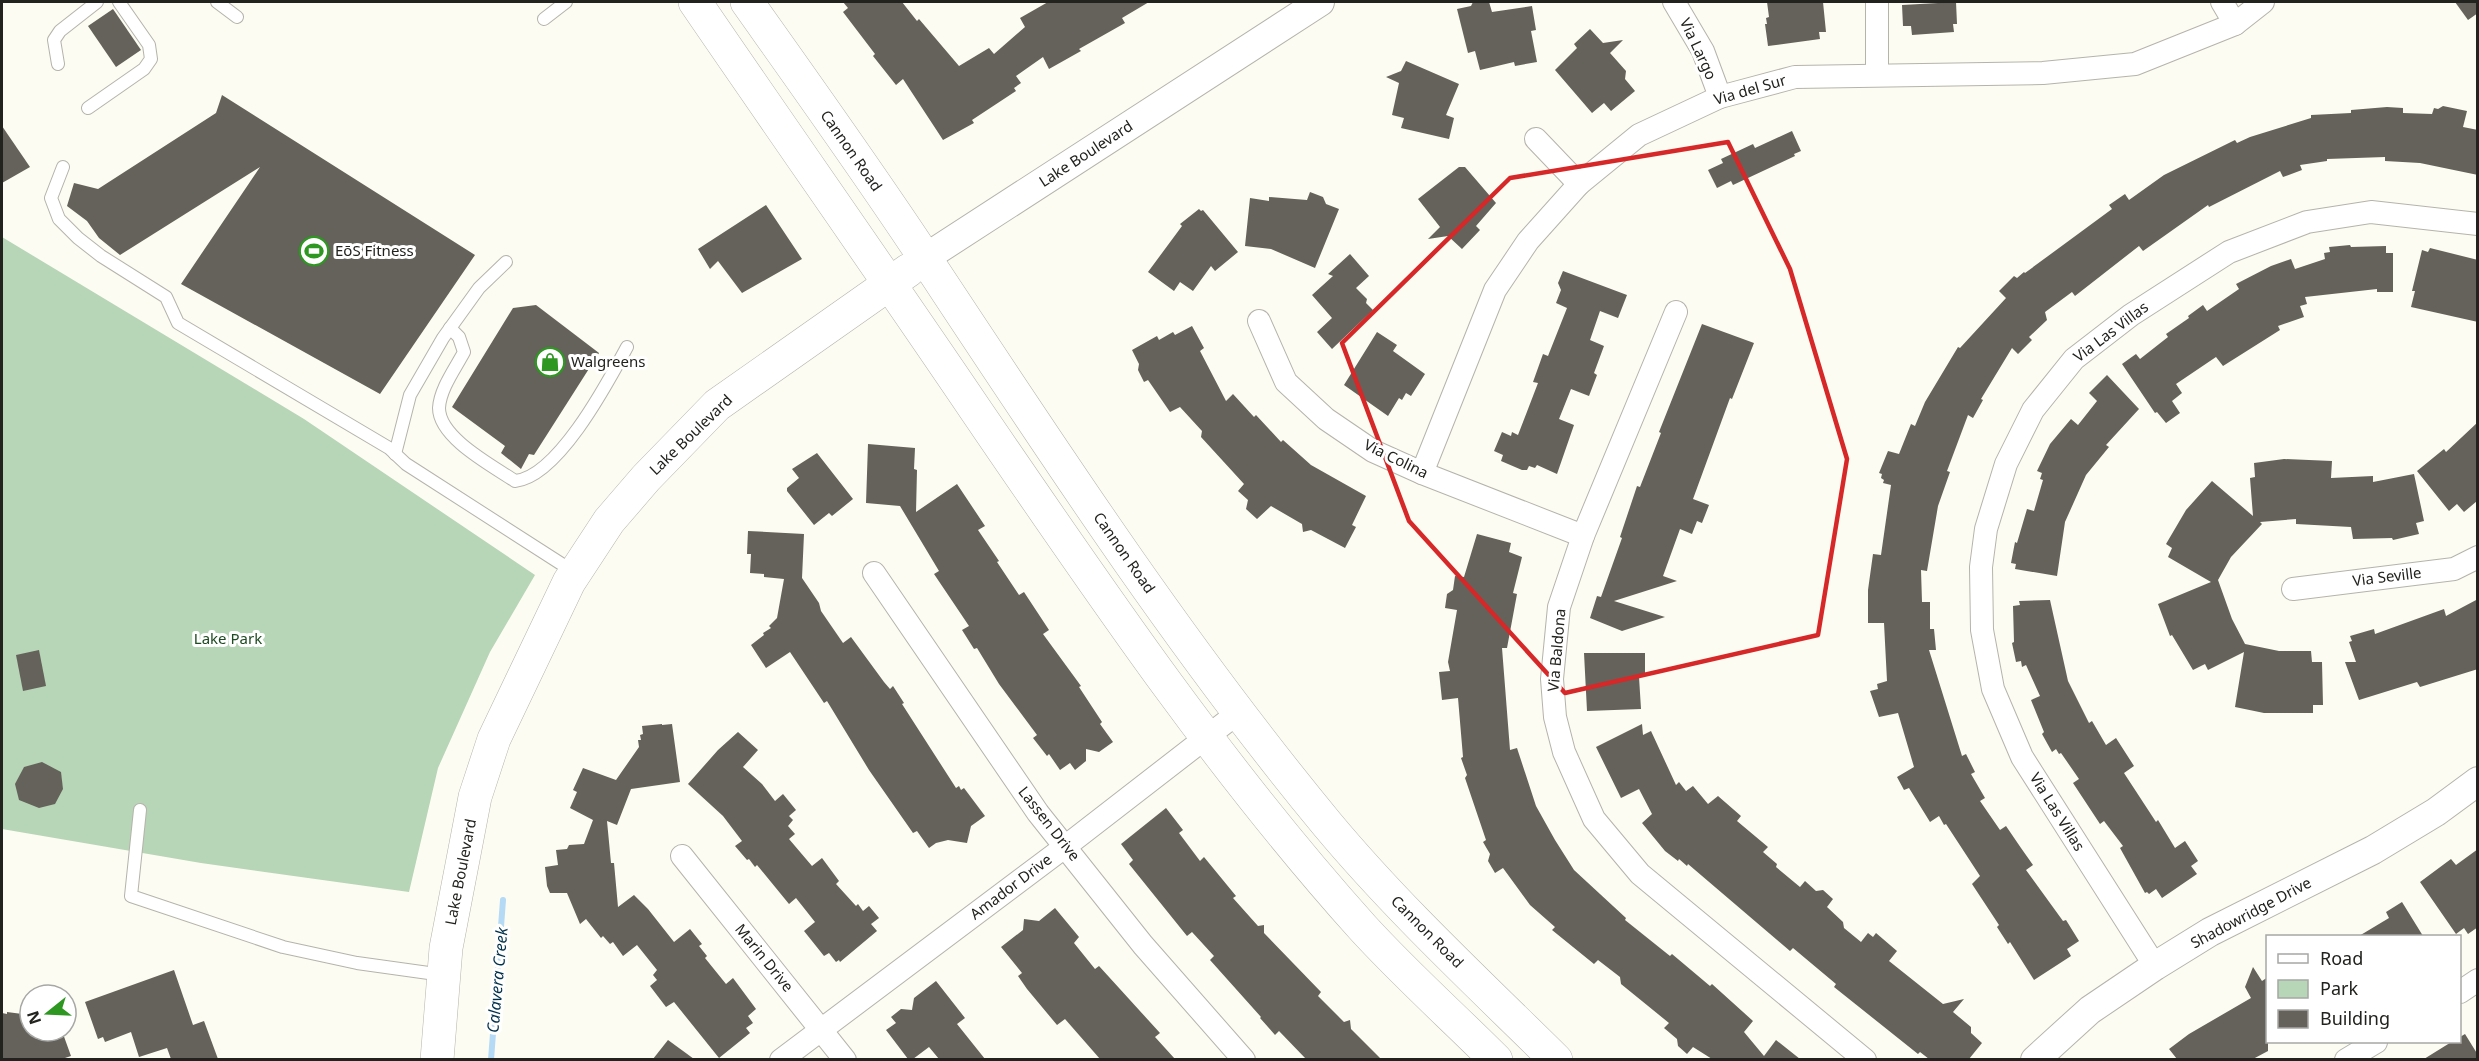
<svg xmlns="http://www.w3.org/2000/svg" width="2479" height="1061" font-family="'Noto Sans',sans-serif">
	<rect width="100%" height="100%" fill="#fdfcf2"/>
	<!-- green -->
	<polygon fill="#b7d5b7" points="2,237 304,419 535,575 490,652 438,768 409,892 201,863 2,829"/>
	<g fill="none" stroke-linecap="round" stroke-linejoin="round">
		<!-- stream -->
		<polyline stroke="#b5daf5" stroke-width="6" points="491,1060 503,900"/>
	</g>
	<!-- building -->
	<g fill="#64625a">
		<polygon points="843,2 902,2 917,21 919,19 959,66 989,48 994,54 1025,27 1020,18 1048,2 1149,2 1122,18 1125,23 1079,49 1081,51 1049,69 1043,57 1016,76 1021,83 1014,88 1016,91 972,120 974,123 943,140 903,79 896,85 873,56 875,54 843,12 848,8"/>
		<polygon points="1473,2 1489,2 1492,12 1532,6 1536,30 1531,31 1537,62 1515,66 1514,62 1480,70 1475,51 1468,53 1457,9 1471,6"/>
		<polygon points="1767,2 1823,2 1826,32 1819,32 1820,39 1768,46 1765,24 1767,24 1766,18 1769,17"/>
		<polygon points="1956,2 1957,24 1953,24 1954,32 1912,35 1911,26 1903,26 1902,5"/>
		<polygon points="2455,2 2478,2 2478,13 2468,20"/>
		<polygon points="113,9 141,50 116,67 88,26"/>
		<polygon points="1590,29 1603,43 1623,40 1610,53 1626,71 1625,79 1635,91 1611,111 1604,103 1592,113 1555,70 1577,48 1574,44"/>
		<polygon points="1406,61 1459,84 1446,115 1454,118 1449,139 1401,128 1404,118 1392,115 1399,83 1386,77 1401,71"/>
		<polygon points="222,95 475,255 380,394 181,284 260,167 120,255 99,238 87,221 67,206 74,183 98,189 216,113"/>
		<polygon points="2443,106 2467,111 2463,127 2478,130 2478,175 2420,163 2385,161 2385,157 2327,159 2327,161 2300,165 2302,170 2283,177 2280,171 2209,207 2208,205 2143,251 2139,246 2075,296 2072,292 2045,312 2047,320 2029,337 2032,340 2018,354 2012,348 1981,399 1983,400 1973,418 1968,415 1947,471 1950,472 1938,506 1927,571 1921,570 1922,602 1930,602 1930,629 1934,629 1936,650 1929,650 1962,756 1966,754 1975,772 1971,774 1985,798 1980,801 2000,830 2006,826 2021,848 2033,865 2026,870 2063,921 2066,920 2079,941 2067,949 2071,956 2034,980 2010,942 2008,944 1997,927 1999,925 1972,884 1980,876 1946,824 1944,825 1939,816 1930,822 1909,788 1904,790 1897,777 1914,767 1898,713 1879,717 1870,691 1878,689 1877,684 1887,681 1884,623 1868,623 1868,590 1873,554 1881,555 1891,485 1883,483 1884,480 1881,478 1882,474 1879,473 1888,451 1899,454 1911,424 1915,426 1925,402 1958,347 1960,348 2006,298 1999,291 2014,276 2017,278 2024,272 2025,273 2112,209 2109,205 2125,194 2129,200 2164,175 2235,140 2237,143 2250,137 2311,118 2311,115 2351,113 2351,110 2387,107 2403,108 2403,113 2432,114 2434,108 2438,109"/>
		<polygon points="2,126 30,167 2,183"/>
		<polygon points="1792,131 1801,151 1794,154 1795,156 1733,185 1731,181 1717,188 1708,170 1723,163 1721,159 1753,144 1755,148"/>
		<polygon points="1459,167 1465,167 1496,203 1476,226 1480,230 1462,249 1448,236 1428,239 1440,227 1418,199"/>
		<polygon points="1310,192 1323,197 1326,204 1339,209 1315,268 1271,249 1245,246 1250,198 1269,201 1269,197 1307,200"/>
		<polygon points="766,205 802,259 742,293 718,261 710,269 698,249"/>
		<polygon points="1199,209 1201,211 1203,210 1238,252 1215,271 1211,266 1193,291 1180,282 1174,291 1148,272 1182,226 1180,224"/>
		<polygon points="2350,245 2351,247 2386,246 2386,253 2393,253 2393,292 2377,292 2377,289 2305,297 2307,304 2300,306 2304,317 2278,326 2280,330 2223,366 2216,357 2176,384 2182,393 2172,401 2180,413 2166,423 2157,412 2155,413 2122,364 2136,354 2140,359 2168,337 2166,334 2189,318 2188,316 2203,305 2207,311 2239,289 2236,284 2271,266 2291,259 2295,269 2325,259 2324,253 2330,252 2329,247"/>
		<polygon points="2430,248 2478,260 2478,322 2411,307 2415,291 2412,291 2422,250 2428,252"/>
		<polygon points="1350,254 1369,276 1356,288 1367,299 1366,303 1373,310 1332,349 1317,332 1332,318 1312,295 1333,276 1328,274"/>
		<polygon points="1563,271 1627,295 1618,318 1600,311 1590,340 1604,346 1594,373 1597,375 1589,396 1571,389 1559,419 1574,425 1557,474 1537,465 1535,468 1529,466 1527,470 1522,470 1501,461 1503,455 1494,451 1502,432 1511,436 1512,432 1518,435 1538,383 1533,382 1543,354 1548,356 1567,308 1556,303 1561,290 1558,283"/>
		<polygon points="536,305 599,353 534,455 529,454 521,469 501,453 505,446 452,407 513,308"/>
		<polygon points="1702,324 1754,343 1732,399 1730,398 1693,499 1709,505 1702,523 1697,521 1692,534 1680,529 1663,576 1677,581 1614,601 1665,617 1622,631 1590,618 1597,596 1601,597 1622,538 1620,537 1637,486 1640,487 1661,433 1659,432"/>
		<polygon points="1192,326 1204,348 1200,351 1226,401 1233,394 1254,417 1256,415 1281,442 1283,440 1311,465 1366,496 1352,525 1356,527 1345,548 1311,530 1303,532 1302,524 1271,506 1257,519 1246,509 1248,500 1238,491 1244,484 1201,437 1202,431 1180,407 1170,412 1148,380 1144,382 1138,370 1139,364 1132,350 1157,336 1159,340 1173,332 1175,335"/>
		<polygon points="1377,332 1397,345 1393,351 1425,374 1411,396 1406,393 1402,400 1399,398 1388,416 1344,385"/>
		<polygon points="2107,375 2139,409 2106,445 2109,447 2086,475 2065,522 2057,576 2015,569 2016,564 2011,563 2015,542 2017,543 2027,509 2034,511 2043,480 2040,479 2042,473 2037,471 2050,444 2071,419 2078,425 2097,401 2089,393"/>
		<polygon points="2478,422 2477,501 2464,512 2457,504 2449,511 2417,471 2444,449 2446,452"/>
		<polygon points="868,444 915,448 914,469 917,470 916,512 957,484 985,526 978,530 999,561 997,562 1019,595 1024,592 1049,630 1043,634 1081,686 1079,687 1102,722 1100,724 1113,742 1099,752 1086,749 1086,761 1075,770 1070,763 1060,770 1049,754 1047,756 1033,738 1037,735 999,684 977,648 974,649 962,630 969,626 934,574 939,571 900,506 866,503"/>
		<polygon points="817,453 853,499 832,516 829,513 814,525 787,491 787,488 799,478 792,469"/>
		<polygon points="2284,459 2332,461 2331,478 2373,476 2373,482 2414,474 2424,521 2416,523 2419,534 2393,540 2392,538 2353,539 2351,527 2296,524 2296,519 2260,522 2262,524 2231,557 2218,580 2232,619 2245,644 2279,651 2311,651 2312,662 2322,662 2323,705 2313,705 2313,713 2264,713 2235,707 2244,652 2208,670 2205,664 2193,670 2172,635 2170,636 2158,604 2211,582 2168,557 2172,548 2166,544 2186,510 2212,481 2253,516 2250,478 2255,477 2254,463"/>
		<polygon points="748,531 804,534 802,578 819,603 821,611 843,643 851,637 884,682 890,689 893,686 904,703 902,704 956,788 959,786 961,790 964,788 985,816 971,826 967,843 948,840 936,843 929,848 917,831 913,833 869,770 827,701 824,703 790,652 766,668 751,645 764,635 763,633 771,628 769,626 777,618 784,579 764,577 764,574 750,573 751,554 747,554"/>
		<polygon points="1477,534 1511,543 1509,552 1522,557 1513,593 1517,594 1507,648 1502,648 1510,750 1517,748 1536,806 1555,840 1574,870 1626,918 1625,920 1670,956 1672,954 1710,986 1712,984 1753,1021 1744,1032 1764,1056 1776,1040 1800,1059 1712,1059 1693,1047 1687,1054 1678,1046 1677,1039 1664,1028 1669,1023 1621,984 1620,977 1598,960 1594,964 1552,930 1555,927 1530,905 1503,868 1495,873 1488,861 1490,854 1483,842 1486,840 1465,778 1467,775 1461,758 1463,757 1458,698 1442,700 1439,672 1450,671 1448,662 1457,610 1445,608 1447,594 1453,590 1455,576 1464,577"/>
		<polygon points="2478,599 2478,669 2420,687 2417,682 2359,700 2345,662 2356,662 2349,642 2352,641 2350,636 2374,629 2375,634 2444,609 2446,616"/>
		<polygon points="2050,600 2068,681 2089,723 2092,721 2106,745 2116,738 2134,766 2124,773 2156,822 2158,820 2175,848 2185,841 2198,861 2191,866 2197,874 2162,898 2156,889 2149,894 2147,892 2145,893 2120,848 2123,846 2104,821 2100,824 2073,783 2079,779 2061,753 2059,754 2056,749 2052,752 2042,734 2044,732 2031,700 2040,696 2026,665 2022,667 2021,661 2016,662 2012,643 2014,642 2013,606 2020,605 2019,601"/>
		<polygon points="39,650 46,686 23,691 16,655"/>
		<polygon points="1584,653 1645,653 1645,677 1639,677 1641,709 1587,711"/>
		<polygon points="662,724 662,725 672,724 680,782 631,789 617,825 607,821 611,863 614,863 618,907 634,895 648,909 674,942 690,929 702,944 699,946 707,956 705,958 726,984 733,978 756,1009 748,1016 753,1023 746,1028 750,1033 719,1058 674,1002 666,1007 650,986 657,980 653,975 657,970 637,945 623,956 613,942 610,944 603,936 601,938 586,919 580,924 567,893 550,893 547,886 545,867 558,865 556,850 567,849 569,845 584,844 593,820 570,808 577,792 573,790 583,768 616,780 639,747 638,740 641,740 640,735 643,734 642,726"/>
		<polygon points="1642,724 1643,735 1651,731 1676,785 1679,782 1686,791 1693,786 1708,804 1718,796 1741,816 1737,821 1768,847 1763,852 1777,864 1776,867 1800,887 1805,881 1816,891 1823,890 1833,899 1827,907 1843,922 1844,928 1861,942 1868,933 1873,937 1876,933 1897,951 1889,961 1943,1004 1964,999 1953,1012 1971,1027 1971,1033 1982,1043 1969,1059 1929,1059 1920,1052 1918,1054 1834,987 1836,984 1793,948 1790,951 1688,864 1687,866 1679,859 1678,861 1665,851 1642,823 1652,814 1639,789 1621,798 1596,747"/>
		<polygon points="738,732 758,750 743,767 762,784 775,801 783,794 796,810 789,816 793,820 788,826 795,834 789,839 812,866 822,858 839,881 836,884 856,906 858,904 863,911 869,906 879,918 871,924 877,931 840,962 839,960 836,962 829,953 824,956 804,931 815,922 796,898 789,904 757,865 755,867 749,859 747,860 735,846 742,841 723,816 688,784 718,750"/>
		<polygon points="42,762 61,772 63,789 55,804 39,808 19,800 15,784 24,767"/>
		<polygon points="1166,808 1183,830 1179,833 1200,861 1204,857 1236,896 1233,898 1258,926 1264,925 1264,933 1321,992 1318,996 1344,1022 1350,1020 1351,1029 1381,1059 1306,1059 1279,1031 1275,1035 1260,1018 1261,1017 1210,960 1214,956 1192,932 1187,936 1129,864 1133,860 1121,844"/>
		<polygon points="2478,849 2478,927 2468,934 2464,928 2456,934 2420,882 2451,859 2456,865"/>
		<polygon points="2402,902 2423,936 2359,936 2389,918 2386,912"/>
		<polygon points="1055,908 1079,937 1074,943 1095,969 1099,966 1160,1033 1155,1037 1175,1059 1100,1059 1065,1019 1057,1025 1027,989 1018,976 1022,973 1001,947 1023,930 1024,919 1039,921"/>
		<polygon points="2253,967 2262,981 2268,977 2268,1051 2253,1059 2177,1059 2169,1049 2189,1034 2251,998 2245,987"/>
		<polygon points="174,970 193,1025 204,1021 218,1059 171,1059 167,1048 139,1057 131,1032 105,1042 103,1037 98,1039 85,1002"/>
		<polygon points="936,981 965,1018 957,1024 985,1059 939,1059 929,1047 913,1059 908,1059 886,1030 896,1023 891,1017 901,1009 912,1010 914,998"/>
		<polygon points="7,1012 30,1015 30,1031 62,1031 71,1056 62,1059 2,1059 2,1013 7,1014"/>
		<polygon points="2465,1034 2478,1055 2478,1059 2424,1059 2453,1041 2460,1041 2460,1037"/>
		<polygon points="668,1040 694,1059 653,1059"/>
	</g>
	<g fill="none" stroke-linecap="round" stroke-linejoin="round">
		<!-- service casing -->
		<g stroke="#b5b3ab" stroke-width="14">
			<g id="service">
				<polyline points="217,2 237,17"/>
				<polyline points="544,19 566,2"/>
				<polyline points="58,64 54,40 60,31 97,2"/>
				<polyline points="88,108 144,69 151,59 149,45 119,2"/>
				<polyline points="63,167 51,198 59,219 78,238 101,256 166,297 178,323 389,448 406,464 574,572"/>
				<path d="M450,328L459,337L464,352C455,369 440,389 439,408C439,438 493,466 515,481C558,477 608,382 627,347"/>
				<polyline points="395,454 410,395 443,338 479,288 506,262"/>
				<polyline points="140,810 131,896 283,947 357,963 443,975"/>
			</g>
		</g>
		<!-- minor casing -->
		<g stroke="#b5b3ab" stroke-width="24">
			<g id="minor">
				<polyline points="1674,2 1703,51 1720,97"/>
				<polyline points="1877,2 1877,75"/>
				<polyline points="2222,2 2235,24"/>
				<polyline points="1536,139 1579,184"/>
				<polyline points="1676,312 1583,536 1559,607 1552,679 1555,717 1564,752 1594,819 1640,874 1865,1060"/>
				<polyline points="1259,321 1286,382 1326,419 1373,451 1422,473 1583,536"/>
				<polyline points="1422,473 1495,290 1528,241 1579,184 1639,135 1720,97 1795,77 2043,73 2135,64 2235,24 2263,2"/>
				<polyline points="874,573 1038,813 1143,945 1244,1060"/>
				<polyline points="2293,589 2454,569 2478,557"/>
				<polyline points="682,856 845,1060"/>
				<polyline points="2155,966 2022,757 1993,689 1982,630 1981,567 1986,529 2006,464 2033,410 2074,359 2131,315 2229,252 2307,222 2371,212 2478,224"/>
				<polyline points="2460,992 2478,980"/>
				<polyline points="781,1060 1066,846 1239,712"/>
				<polyline points="2346,1060 2376,1042"/>
			</g>
		</g>
		<!-- tertiary casing -->
		<g stroke="#b5b3ab" stroke-width="30">
			<g id="tertiary">
				<polyline points="925,258 1320,2"/>
				<polyline points="2035,1060 2090,1010 2155,966 2210,932 2373,850 2436,812 2478,781"/>
			</g>
		</g>
		<!-- secondary casing -->
		<g stroke="#b5b3ab" stroke-width="34">
			<g id="secondary">
				<path d="M695,2C788,138 883,273 975,409C1096,586 1219,768 1363,928C1405,974 1452,1016 1496,1060"/>
				<path d="M747,2C808,88 869,173 927,261C1054,453 1180,646 1327,824C1397,908 1478,983 1556,1060"/>
				<polyline points="437,1060 446,948 475,797 494,739 569,582 609,521 646,478 717,405 909,270"/>
			</g>
		</g>
		<!-- service -->
		<use href="#service" stroke="#fff" stroke-width="12"/>
		<!-- minor -->
		<use href="#minor" stroke="#fff" stroke-width="22"/>
		<!-- tertiary -->
		<use href="#tertiary" stroke="#fff" stroke-width="28"/>
		<!-- secondary -->
		<use href="#secondary" stroke="#fff" stroke-width="33"/>
	</g>
	<!-- marked area -->
	<path fill="none" stroke="#d62828" stroke-width="4.5" stroke-linejoin="round" d="M1728,142L1790,269L1847,459L1818,635L1565,693L1409,521L1342,343L1510,178Z"/>
	<!-- icons -->
	<defs>
		<g id="stadium-ring" transform="scale(1.5)"><circle r="9.5" fill="#fff" stroke="#2e9721" stroke-width="1.5"/><path d="M0-5a6.5 5 0 1 0 0 10a6.5 5 0 1 0 0-10ZM-3.5-1.8h7v3.6h-7Z" fill="#2e9721"/></g>
		<g id="shop-ring" transform="scale(1.5)"><circle r="9.5" fill="#fff" stroke="#2e9721" stroke-width="1.5"/><path d="M-5-2.5h2.3a2.7 3.5 0 0 1 5.4 0H5L5.5 6h-11ZM-1.5-2.5h3a1.5 2.3 0 0 0-3 0Z" fill="#2e9721"/></g>
	</defs>
	<g fill-rule="evenodd">
		<use href="#stadium-ring" x="314" y="251"/>
		<use href="#shop-ring" x="550" y="362"/>
	</g>
	<g text-anchor="middle" stroke-width="6" stroke-linejoin="round" paint-order="stroke">
		<!-- street labels -->
		<g font-size="15" fill="#22221e" stroke="#fff">
			<text transform="translate(1698 49) rotate(65)" y="5">Via Largo</text>
			<text transform="translate(1750 90) rotate(-16)" y="5">Via del Sur</text>
			<text transform="translate(851 151) rotate(55)" y="5">Cannon Road</text>
			<text transform="translate(1086 154) rotate(-33)" y="5">Lake Boulevard</text>
			<text transform="translate(2111 332) rotate(-37)" y="5">Via Las Villas</text>
			<text transform="translate(691 435) rotate(-44)" y="5">Lake Boulevard</text>
			<text transform="translate(1396 459) rotate(26)" y="5">Via Colina</text>
			<text transform="translate(1124 553) rotate(55)" y="5">Cannon Road</text>
			<text transform="translate(2387 577) rotate(-7)" y="5">Via Seville</text>
			<text transform="translate(1557 650) rotate(-85)" y="5">Via Baldona</text>
			<text transform="translate(2057 812) rotate(58)" y="5">Via Las Villas</text>
			<text transform="translate(1049 824) rotate(52)" y="5">Lassen Drive</text>
			<text transform="translate(461 872) rotate(-79)" y="5">Lake Boulevard</text>
			<text transform="translate(1011 887) rotate(-37)" y="5">Amador Drive</text>
			<text transform="translate(2251 913) rotate(-28)" y="5">Shadowridge Drive</text>
			<text transform="translate(1427 932) rotate(45)" y="5">Cannon Road</text>
			<text transform="translate(764 958) rotate(51)" y="5">Marin Drive</text>
		</g>
		<!-- poi labels -->
		<g font-size="15" fill="#22221e" stroke="#fff" text-anchor="start">
			<text x="335" y="256">EōS Fitness</text>
			<text x="571" y="367">Walgreens</text>
		</g>
		<!-- park labels -->
		<g font-size="15" fill="#1d4a21" stroke="#fff">
			<text x="228" y="644">Lake Park</text>
		</g>
		<!-- water labels -->
		<g font-size="16" font-style="italic" fill="#01304b" stroke="#fff">
			<text transform="translate(497 980) rotate(-85)" y="6">Calavera Creek</text>
		</g>
	</g>
	<!-- border -->
	<rect width="2479" height="1061" fill="none" stroke="#22221e" stroke-width="6"/>
	<!-- legend -->
	<rect x="2266" y="935" width="195" height="108" fill="#ffffff" stroke="#a7a7a5" stroke-width="1.5"/>
	<rect x="2278" y="954" width="30" height="9" fill="#ffffff" stroke="#a7a7a5" stroke-width="1.5"/>
	<text x="2320" y="965" font-size="18" fill="#22221e">Road</text>
	<rect x="2278" y="980" width="30" height="18" fill="#b7d5b7" stroke="#a7a7a5" stroke-width="1.5"/>
	<text x="2320" y="995" font-size="18" fill="#22221e">Park</text>
	<rect x="2278" y="1010" width="30" height="18" fill="#64625a" stroke="#a7a7a5" stroke-width="1.5"/>
	<text x="2320" y="1025" font-size="18" fill="#22221e">Building</text>
	<!-- north arrow -->
	<g transform="translate(48 1013) rotate(252)"><circle r="28" fill="#ffffff" stroke="#a7a7a5" stroke-width="1.5"/>
	<path d="M0-4.5L10 22L0 15L-10 22Z" fill="#2e9721"/>
	<text y="-9" font-size="16" font-weight="bold" text-anchor="middle" fill="#22221e">N</text>
	</g>
</svg>
